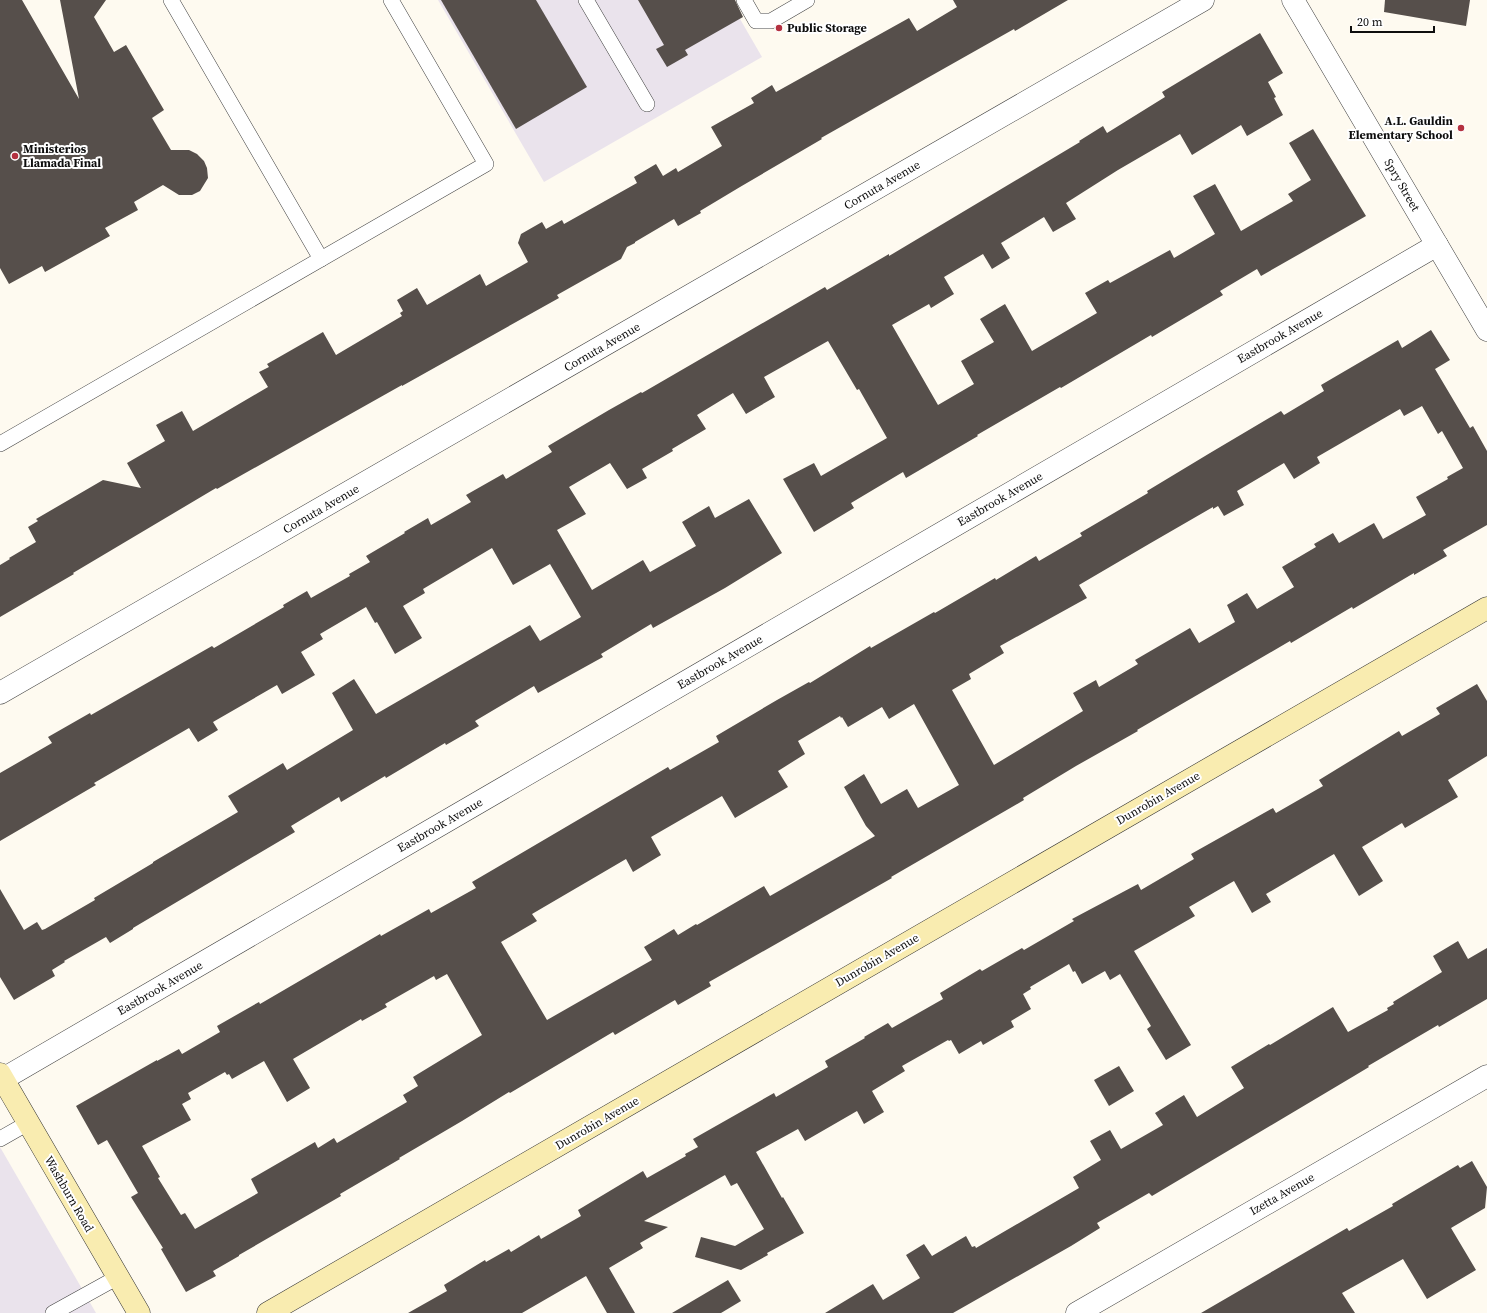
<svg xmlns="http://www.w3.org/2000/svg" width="1487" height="1313" font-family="'Source Serif 4',serif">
	<rect width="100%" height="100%" fill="#fefaf0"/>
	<!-- industrial -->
	<g fill="#eae3ec">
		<polygon points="438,0 729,0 762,57 544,182"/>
		<polygon points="0,1147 96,1313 0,1313"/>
	</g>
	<!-- building -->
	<g fill="#564f4b" fill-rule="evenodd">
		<polygon points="0,0 22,0 79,99 60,0 106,0 94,17 114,52 126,45 164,110 152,118 171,150 189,150 197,154 204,161 207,168 208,178 200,191 192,195 179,195 163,185 134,202 138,210 105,228 110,236 45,272 42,266 9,284 0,268"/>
		<polygon points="441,0 536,0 587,87 516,129"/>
		<polygon points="638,0 735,0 743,17 685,50 688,55 667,67 656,49 664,45"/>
		<polygon points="953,0 1068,0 1015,31 1014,29 821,138 822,139 740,187 700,211 701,213 678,226 674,219 635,242 635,243 627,247 621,259 557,295 559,298 402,386 402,385 217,489 216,488 73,573 74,574 0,617 0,565 10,559 9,558 36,542 28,527 38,521 36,519 103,480 141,488 127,463 165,441 156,425 182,411 193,431 268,387 259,372 269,367 267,364 323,332 336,355 402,316 400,313 403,311 397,300 417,288 427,305 480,274 486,286 528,262 518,243 521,234 542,222 546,229 562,220 564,224 637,183 634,177 656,164 663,176 676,168 678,172 722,146 711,127 754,103 751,98 772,85 776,92 909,18 917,31 957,7"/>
		<polygon points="1385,0 1470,0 1466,26 1384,12"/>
		<polygon points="1260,33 1283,73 1268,82 1276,97 1274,98 1283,115 1247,136 1241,125 1192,155 1180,134 1118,170 1066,203 1076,219 1053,232 1044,217 1001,243 1010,258 992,269 983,254 944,277 954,294 931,308 929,304 892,325 938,405 974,384 961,361 994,342 980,319 1005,304 1032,351 1097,313 1085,293 1108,280 1110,283 1170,250 1174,258 1215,234 1193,196 1215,184 1241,231 1293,201 1288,194 1311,180 1289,143 1313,129 1366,216 1261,276 1257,269 1220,291 1223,295 1152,337 1151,335 1061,388 1060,387 977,435 978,436 906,478 903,472 851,503 854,508 814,532 783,479 814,463 821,476 887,438 859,389 857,390 828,341 764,377 775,397 746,414 733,393 697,415 706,429 672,449 673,451 642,469 647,478 627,489 610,463 569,487 586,514 557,530 592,590 643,560 650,572 696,546 682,522 709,506 715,518 749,499 782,553 725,588 653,628 651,624 601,654 603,657 538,693 534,686 475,721 479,726 446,745 445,743 386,778 385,776 341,802 339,797 291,826 295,832 133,928 133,929 110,943 106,937 64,961 65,962 52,970 55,976 14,1000 0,977 0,889 24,930 37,922 42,930 45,929 95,900 94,898 153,863 153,862 238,812 228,796 283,763 287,770 353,730 332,693 354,679 376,714 530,625 540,641 581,617 550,564 513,585 492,548 423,589 425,593 403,606 422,638 395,654 377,622 375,623 366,607 320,634 323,639 301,652 315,675 282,694 277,685 213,722 218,730 198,742 189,728 94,783 96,785 0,841 0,773 52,743 48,737 90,713 91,715 212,646 214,648 284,607 283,605 307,591 311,598 350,576 349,574 370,562 366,556 405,533 404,532 428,518 431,525 471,502 466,495 503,474 506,479 552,452 548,446 609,410 641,392 642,393 825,287 827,290 889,254 889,256 1080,142 1079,141 1103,126 1107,133 1165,97 1162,92"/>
		<path d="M1431,330L1450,360L1435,369L1470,428L1473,426L1487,451V525L1443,550L1447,556L1414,575V573L1353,609L1352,607L1291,643L1290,641L1137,730L1138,731L1076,766L1023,798L1024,800L891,877L892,878L709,982L711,986L678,1005L675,1000L615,1035L613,1032L510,1093L509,1092L462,1121L399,1158L400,1159L340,1194L341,1196L239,1255V1256L213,1271L216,1276L186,1292L161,1249L163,1248L131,1197L138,1193L107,1140L98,1145L76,1106L157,1060V1061L179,1049L182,1054L220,1032L217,1026L259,1002L260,1004L380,934L381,936L429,909L431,913L476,888L472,882L668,767L670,770L719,742L716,736L777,700L809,682L810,683L870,646L871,648L934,612L935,613L995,578L996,580L1036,556L1039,561L1082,536L1080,533L1148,493L1147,491L1210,453L1281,411L1284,415L1324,391L1321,385L1398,340L1402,348ZM1422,406L1438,434L1442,431L1463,468L1447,477L1448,479L1416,497L1426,515L1383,539L1374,523L1339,543L1333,533L1314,544L1316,547L1282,567L1294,587L1257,609L1247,593L1227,605L1235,622L1199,643L1190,628L1135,660L1138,664L1099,687L1096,680L1073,693L1083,711L994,765L952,690L971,679L969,674L1004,653L1000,646L1087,598L1079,585L1149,544L1213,507V509L1218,506L1224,516L1244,505L1237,491L1284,463L1294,479L1320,463L1317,457L1400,409L1404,416ZM914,704L959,785L918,808L907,789L881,804L864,774L844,787L866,826L875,836L770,896L764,886L697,925L696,924L678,935L674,929L644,947L652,960L547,1020L501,942L537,921L532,914L626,859L633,872L661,855L651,837L722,796L735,818L788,787L778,771L805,754L798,741L840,716L841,718L842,717L848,727L882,707L889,719ZM447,974L482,1035L413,1077L418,1086L403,1095L407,1102L337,1143L334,1138L318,1148L315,1142L251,1179L258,1193L195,1229L185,1213L181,1215L158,1178L160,1177L142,1146L191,1120L182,1104L191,1099L188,1093L225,1072L227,1075L229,1074L232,1079L264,1061L287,1102L310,1088L293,1059L361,1019L362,1021L387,1007L385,1004L434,976L436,980Z"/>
		<polygon points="1477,684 1487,701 1487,756 1448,780 1458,797 1405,828 1402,823 1362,847 1383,881 1359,896 1334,854 1266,894 1271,902 1252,913 1234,881 1189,907 1195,916 1134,951 1191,1045 1166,1060 1147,1029 1151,1026 1120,974 1110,980 1105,971 1082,984 1075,971 1073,972 1069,964 1030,987 1031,989 1023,994 1031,1009 1011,1021 1014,1027 983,1045 981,1041 959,1054 951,1040 949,1041 948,1040 902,1066 905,1071 872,1091 884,1112 864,1124 857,1111 805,1141 798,1129 756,1152 782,1198 783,1197 804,1233 767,1253 768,1255 741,1270 695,1257 701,1237 735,1246 764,1229 737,1183 731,1186 725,1175 644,1221 668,1227 640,1243 643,1248 609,1268 635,1313 607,1313 586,1276 522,1313 408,1313 447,1291 444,1285 485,1260 486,1262 509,1249 511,1252 539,1235 541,1239 581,1216 578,1210 643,1171 647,1178 686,1156 685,1154 698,1147 693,1139 774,1093 776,1097 828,1067 825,1061 865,1038 864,1037 888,1023 892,1028 943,999 940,993 980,969 982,971 1022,948 1024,950 1074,921 1072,919 1138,884 1141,890 1194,859 1191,854 1273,808 1276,813 1323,786 1319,780 1399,731 1402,736 1440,714 1436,708"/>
		<polygon points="1458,941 1468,959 1487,948 1487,999 1439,1027 1438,1025 1368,1066 1369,1067 1354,1076 1152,1196 1149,1193 1097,1223 1100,1228 1071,1246 953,1313 825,1313 873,1284 883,1300 920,1278 906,1255 924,1244 932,1256 966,1236 972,1247 975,1246 976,1248 1079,1188 1073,1177 1101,1160 1090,1141 1110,1130 1121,1149 1163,1125 1155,1113 1184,1095 1197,1117 1244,1088 1231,1067 1269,1044 1270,1045 1333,1007 1348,1032 1388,1010 1387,1008 1394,1004 1393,1002 1442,972 1433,956"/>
		<polygon points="1119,1066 1134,1091 1109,1106 1094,1080"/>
		<polygon points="1472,1161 1487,1187 1485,1208 1451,1228 1476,1270 1427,1299 1403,1259 1342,1293 1355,1313 1201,1313 1347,1228 1349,1231 1393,1206 1392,1204 1458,1165 1460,1168"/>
		<polygon points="728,1280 741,1301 721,1313 672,1313"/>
	</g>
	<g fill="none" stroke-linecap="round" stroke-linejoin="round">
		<!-- lane casing -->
		<g stroke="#414141" stroke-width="16">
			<g id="lane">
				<polyline points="171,0 321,259"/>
				<polyline points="586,0 647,104"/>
				<polyline points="744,0 756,21 771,21 807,0"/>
				<polyline points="0,444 486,164 391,0"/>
				<polyline points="0,1139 28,1123"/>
				<polyline points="53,1313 118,1277"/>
			</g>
		</g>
		<!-- street casing -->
		<g stroke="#414141" stroke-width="23">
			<g id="street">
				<polyline points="1293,0 1487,330"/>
				<polyline points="0,693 1203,0"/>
				<polyline points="3,1079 1437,245"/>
				<polyline points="1077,1313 1487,1076"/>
			</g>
		</g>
		<!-- secondary casing -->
		<g stroke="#303030" stroke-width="23">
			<g id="secondary">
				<polyline points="0,1074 139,1313"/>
				<polyline points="268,1313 1487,608"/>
			</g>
		</g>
		<!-- lane -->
		<use href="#lane" stroke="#fff" stroke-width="15"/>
		<!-- street -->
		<use href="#street" stroke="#fff" stroke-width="22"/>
		<!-- secondary -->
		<use href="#secondary" stroke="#f9ecb0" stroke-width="22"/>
	</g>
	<!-- markers -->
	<g fill="#b43140" stroke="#fff" stroke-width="1.5">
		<circle cx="779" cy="28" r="4"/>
		<circle cx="1461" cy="128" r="4"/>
		<circle cx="15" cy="156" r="4"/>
	</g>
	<g text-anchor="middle" stroke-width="4" stroke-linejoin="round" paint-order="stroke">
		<!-- poi labels -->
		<g font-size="12" font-weight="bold" fill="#0e0e0e" stroke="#fff" text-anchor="start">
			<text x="787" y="32">Public Storage</text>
			<text x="1453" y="125" text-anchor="end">A.L. Gauldin<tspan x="1453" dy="14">Elementary School</tspan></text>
			<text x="23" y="153">Ministerios<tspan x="23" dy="14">Llamada Final</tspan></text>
		</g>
		<!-- street labels -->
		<g font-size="12" fill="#0e0e0e" stroke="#fff">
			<text transform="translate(882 185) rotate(-30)" y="4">Cornuta Avenue</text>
			<text transform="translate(1402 185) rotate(60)" y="4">Spry Street</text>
			<text transform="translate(1280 336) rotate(-30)" y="4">Eastbrook Avenue</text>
			<text transform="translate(602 347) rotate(-30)" y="4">Cornuta Avenue</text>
			<text transform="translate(1000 499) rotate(-30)" y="4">Eastbrook Avenue</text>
			<text transform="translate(321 509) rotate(-30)" y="4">Cornuta Avenue</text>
			<text transform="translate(720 662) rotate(-30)" y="4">Eastbrook Avenue</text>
			<text transform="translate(1158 798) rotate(-30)" y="4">Dunrobin Avenue</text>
			<text transform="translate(440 825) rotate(-30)" y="4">Eastbrook Avenue</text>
			<text transform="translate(877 960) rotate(-30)" y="4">Dunrobin Avenue</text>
			<text transform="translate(160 988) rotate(-30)" y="4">Eastbrook Avenue</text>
			<text transform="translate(597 1123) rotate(-30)" y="4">Dunrobin Avenue</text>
			<text transform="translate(69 1194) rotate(60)" y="4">Washburn Road</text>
			<text transform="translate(1282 1194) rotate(-30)" y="4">Izetta Avenue</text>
		</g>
	</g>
	<!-- scale -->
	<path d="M1351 26v6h83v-6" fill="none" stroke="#0e0e0e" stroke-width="2"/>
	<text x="1357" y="26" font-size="12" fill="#0e0e0e" stroke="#ffffff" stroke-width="3" paint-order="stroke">20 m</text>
</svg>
